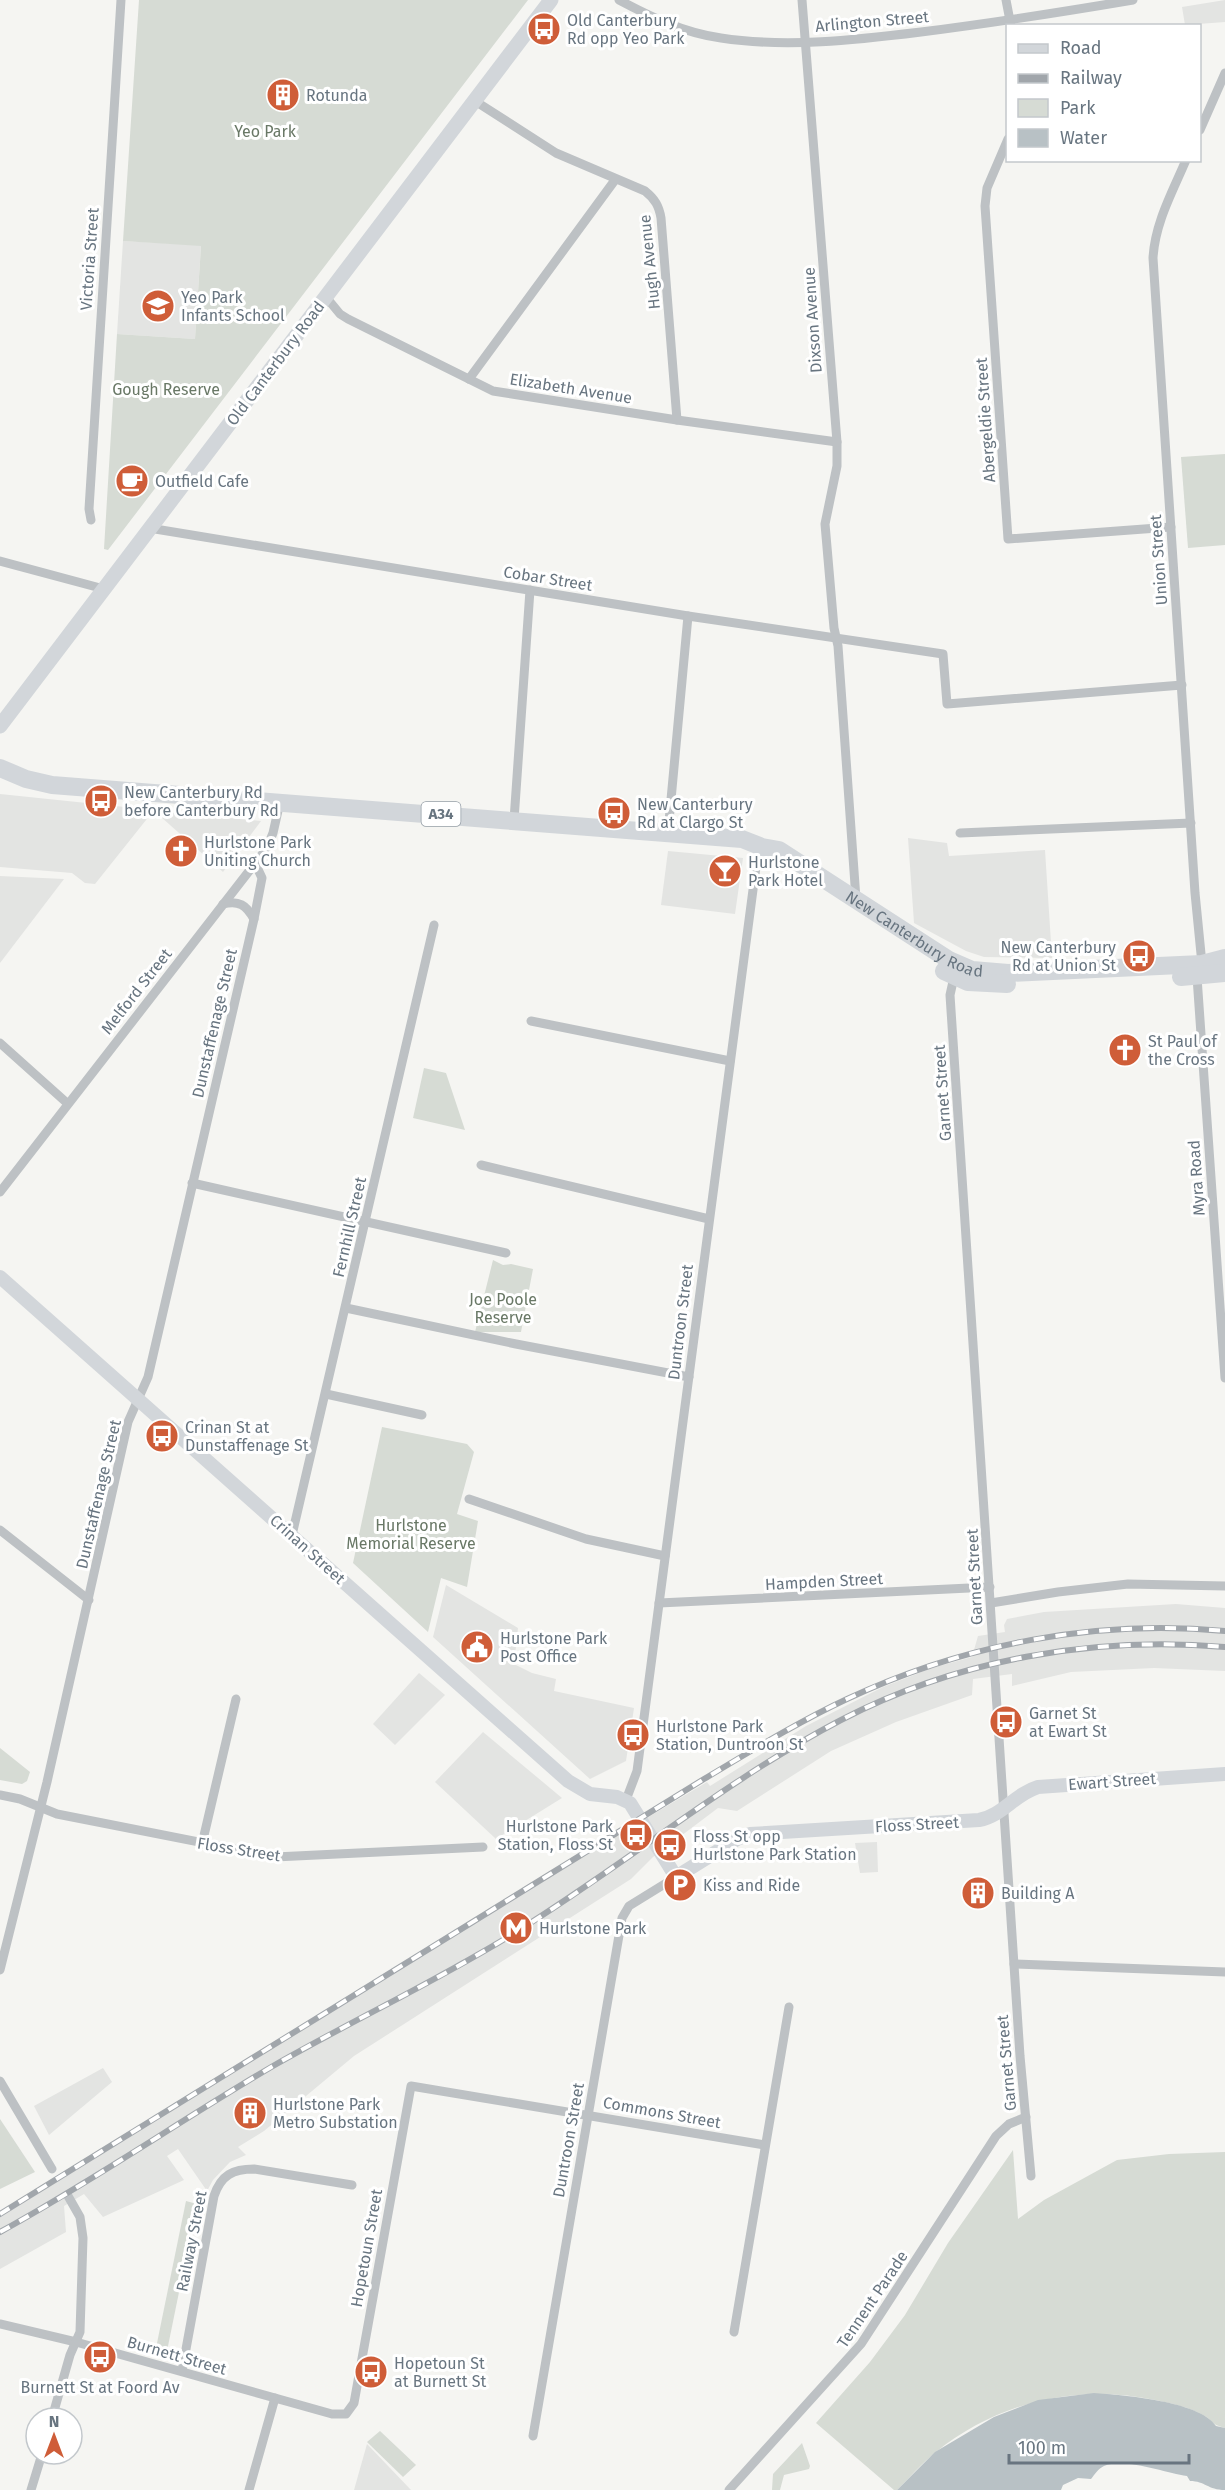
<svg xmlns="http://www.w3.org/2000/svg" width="1225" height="2490" font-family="'Fira Sans',sans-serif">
	<rect width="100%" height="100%" fill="#f5f5f2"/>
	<!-- built -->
	<g fill="#e3e4e2">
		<polygon points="1225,0 1225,22 1185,25 1182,7"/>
		<polygon points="123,241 201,245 195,339 117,334"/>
		<polygon points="0,794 154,810 95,884 85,883 72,873 0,867"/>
		<polygon points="167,812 261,821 223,872 161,817"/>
		<polygon points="908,838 947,843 949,856 1045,850 1052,958 984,957 966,951 914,923"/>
		<polygon points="668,851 743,858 735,914 661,905"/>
		<polygon points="0,876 64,879 0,963"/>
		<polygon points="446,1585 518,1628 514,1664 532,1673 556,1679 554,1691 634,1708 626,1761 590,1779 433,1637"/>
		<polygon points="1176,1604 1225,1608 1225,1671 1154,1668 1071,1672 1012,1686 1012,1674 973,1679 972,1695 896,1722 831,1751 737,1811 718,1808 653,1857 631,1879 354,2056 264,2131 238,2147 246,2155 230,2162 213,2180 207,2191 178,2149 167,2156 184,2180 103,2217 84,2194 64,2206 66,2232 0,2269 0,2217 595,1849 707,1782 710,1786 806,1726 883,1687 932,1668 972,1657 978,1636 1005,1632 1004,1625 1007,1619 1044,1612"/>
		<polygon points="419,1673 445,1695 395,1745 373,1724"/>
		<polygon points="483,1732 562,1798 496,1839 435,1782"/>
		<polygon points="877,1842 878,1872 860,1873 855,1843"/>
		<polygon points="103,2068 112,2082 49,2135 34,2106"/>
		<polygon points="367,2444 411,2490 354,2490"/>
	</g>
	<!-- green -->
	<g fill="#d6dbd4">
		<polygon points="139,0 528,0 108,550 104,549 117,334 195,339 201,246 123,241"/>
		<polygon points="1225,454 1225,545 1188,548 1181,457"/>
		<polygon points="424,1068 446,1073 465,1130 413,1118"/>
		<polygon points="493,1260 503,1265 511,1264 533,1269 521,1332 475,1332"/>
		<polygon points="382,1427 467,1444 474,1452 457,1514 478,1521 467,1587 441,1578 428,1632 353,1563"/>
		<polygon points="0,1748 30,1772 27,1781 22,1784 0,1780"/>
		<polygon points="0,2119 35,2172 0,2189"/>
		<path d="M1013,2150L1018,2219L1044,2200L1117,2160L1169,2154L1225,2152V2428C1210,2424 1214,2421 1203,2415C1189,2407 1170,2403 1155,2400C1078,2383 998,2402 936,2452C922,2463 910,2477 897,2490H894L816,2423L870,2362L905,2315L948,2243Z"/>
		<polygon points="186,2201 197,2204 167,2351 156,2348"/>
		<polygon points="380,2431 416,2465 403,2477 367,2442"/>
		<polygon points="802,2443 810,2466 809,2469 784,2475 780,2490 772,2490 773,2474"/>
	</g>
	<!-- water -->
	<path fill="#b8c1c5" d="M1094,2393C1122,2395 1200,2401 1216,2426L1225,2428V2490C1208,2490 1205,2481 1190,2481L1187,2476C1165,2473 1124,2457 1104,2466C1098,2469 1095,2474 1091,2479L1078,2478L1063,2485L1061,2490H897L935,2452L994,2417L1038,2400Z"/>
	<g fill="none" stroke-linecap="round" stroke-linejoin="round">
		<!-- street -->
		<g stroke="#bdc1c4" stroke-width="9">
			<path d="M619,0C651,17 684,33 721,38C786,48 856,40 921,32C992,23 1062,12 1133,0"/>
			<polyline points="802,0 837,442 837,466 825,524 834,628 838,646 856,899"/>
			<polyline points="1006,0 1011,26"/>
			<path d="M475,101L556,153L645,191C655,199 659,206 661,218L677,420"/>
			<polyline points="1200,130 1225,73"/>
			<polyline points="1008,139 987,188 985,206 1008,539 1171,527"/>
			<path d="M1186,160C1172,193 1155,223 1153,258L1195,893L1202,964"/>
			<polyline points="326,297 340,314 348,319 493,391 677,420 837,442"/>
			<polyline points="469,379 615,180"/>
			<polyline points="91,520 89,509 121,0"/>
			<polyline points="149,528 688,616 943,654 947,704 1182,685"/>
			<polyline points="0,561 104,589"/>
			<polyline points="514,820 530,590"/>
			<polyline points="668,832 688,616"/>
			<polyline points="960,833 1191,823"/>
			<path d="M223,904C239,900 246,905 254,919"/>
			<polyline points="954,977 950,995 1020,2056 1031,2176"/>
			<polyline points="1197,977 1225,1378"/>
			<polyline points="531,1021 730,1061"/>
			<polyline points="0,1043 67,1103"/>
			<polyline points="481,1165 709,1219"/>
			<polyline points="192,1183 506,1253"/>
			<polyline points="0,1192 267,848 273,833 280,802"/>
			<polyline points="346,1308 516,1344 689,1377"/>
			<polyline points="326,1394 422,1415"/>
			<polyline points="469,1499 586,1539 665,1556"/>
			<polyline points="0,1530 89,1600"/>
			<polyline points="292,1535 434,925"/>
			<polyline points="659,1603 990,1587"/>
			<polyline points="991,1603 1058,1592 1128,1584 1225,1586"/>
			<polyline points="0,1795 20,1799 57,1814 275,1857 483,1847"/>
			<polyline points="626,1800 637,1771 756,867 762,847"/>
			<polyline points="202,1844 236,1699"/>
			<polyline points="1014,1964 1225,1972"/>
			<polyline points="0,1970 47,1782 128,1422 148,1377 254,919 262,878 255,863"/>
			<polyline points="0,2081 52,2169"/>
			<polyline points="0,2324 76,2342 332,2414 346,2414 354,2403 411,2086 765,2145"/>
			<polyline points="734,2332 789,2007"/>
			<path d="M182,2371L214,2196C221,2175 233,2169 254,2169L352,2185"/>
			<polyline points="52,2418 70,2355 80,2332 83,2238 80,2217 68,2196"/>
			<polyline points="533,2436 622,1918 629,1906 676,1877"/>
			<polyline points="31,2490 42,2454"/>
			<polyline points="249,2490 275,2398"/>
			<polyline points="729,2490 861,2344 996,2136 1009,2124 1026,2117"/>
		</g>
		<!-- secondary -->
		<path stroke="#d2d6da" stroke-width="14" d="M0,1277L568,1781L590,1794L617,1797L630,1803L676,1877L737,1839L750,1834L979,1820C1002,1816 1015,1794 1038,1787L1225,1774"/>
		<!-- primary -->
		<polyline stroke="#d2d6da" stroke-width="15" points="0,726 551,0"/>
		<!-- highway -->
		<g stroke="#d2d6da" stroke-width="18">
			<path id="s1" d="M0,768L26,779L52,785L742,839L762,847L779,850L949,960L972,970L1008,973L1202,964L1225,958"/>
			<polyline points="944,971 968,982 1007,984"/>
			<polyline points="1181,977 1225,973"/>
		</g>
		<!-- rail casing -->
		<g stroke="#a1a6ab" stroke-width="6">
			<g id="rail">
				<path d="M0,2214L704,1779C751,1751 798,1722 847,1699C964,1644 1096,1619 1225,1631"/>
				<path d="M0,2232C93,2181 181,2120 273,2066C353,2020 437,1981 516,1932C626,1864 726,1780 841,1720C958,1659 1094,1636 1225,1647"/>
			</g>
		</g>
		<!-- rail -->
		<use href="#rail" stroke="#fff" stroke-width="4" stroke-dasharray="11" stroke-linecap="butt"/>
	</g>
	<!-- icons -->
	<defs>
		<g id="bus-disc" transform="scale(1.725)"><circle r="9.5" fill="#cf5d38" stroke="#fff"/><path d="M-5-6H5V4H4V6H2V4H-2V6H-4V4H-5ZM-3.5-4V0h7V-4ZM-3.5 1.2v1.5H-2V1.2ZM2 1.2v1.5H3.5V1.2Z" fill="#fff"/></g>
		<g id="building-disc" transform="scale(1.725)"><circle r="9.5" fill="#cf5d38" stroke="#fff"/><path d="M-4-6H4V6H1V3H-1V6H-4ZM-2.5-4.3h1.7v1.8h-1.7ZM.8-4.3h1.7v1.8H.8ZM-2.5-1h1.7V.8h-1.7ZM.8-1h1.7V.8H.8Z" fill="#fff"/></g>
		<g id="school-disc" transform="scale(1.725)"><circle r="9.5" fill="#cf5d38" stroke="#fff"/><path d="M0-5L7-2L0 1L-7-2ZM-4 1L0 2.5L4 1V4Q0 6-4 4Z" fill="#fff"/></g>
		<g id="cafe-disc" transform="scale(1.725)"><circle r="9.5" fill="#cf5d38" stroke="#fff"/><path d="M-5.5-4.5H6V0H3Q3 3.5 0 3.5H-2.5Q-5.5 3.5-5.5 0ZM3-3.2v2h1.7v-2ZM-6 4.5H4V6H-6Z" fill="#fff"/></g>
		<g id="church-disc" transform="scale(1.725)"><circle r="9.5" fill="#cf5d38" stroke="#fff"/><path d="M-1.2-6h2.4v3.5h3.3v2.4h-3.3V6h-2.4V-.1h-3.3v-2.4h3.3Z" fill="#fff"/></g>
		<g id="bar-disc" transform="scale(1.725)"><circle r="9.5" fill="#cf5d38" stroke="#fff"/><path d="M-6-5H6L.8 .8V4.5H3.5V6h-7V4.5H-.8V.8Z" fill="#fff"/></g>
		<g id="civic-disc" transform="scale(1.725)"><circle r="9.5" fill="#cf5d38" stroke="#fff"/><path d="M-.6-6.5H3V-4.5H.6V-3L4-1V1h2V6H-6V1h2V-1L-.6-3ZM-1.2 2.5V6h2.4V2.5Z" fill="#fff"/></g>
		<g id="parking-disc" transform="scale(1.725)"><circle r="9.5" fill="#cf5d38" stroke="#fff"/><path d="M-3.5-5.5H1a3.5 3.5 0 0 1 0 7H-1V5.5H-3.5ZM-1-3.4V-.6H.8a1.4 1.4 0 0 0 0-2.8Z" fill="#fff"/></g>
		<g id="metro-disc" transform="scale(1.725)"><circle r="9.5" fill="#cf5d38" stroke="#fff"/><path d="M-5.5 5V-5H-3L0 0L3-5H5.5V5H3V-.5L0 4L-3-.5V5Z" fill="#fff"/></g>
	</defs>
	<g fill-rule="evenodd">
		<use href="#bus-disc" x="544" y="29"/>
		<use href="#building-disc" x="283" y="95"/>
		<use href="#school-disc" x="158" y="306"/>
		<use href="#cafe-disc" x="132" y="481"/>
		<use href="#bus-disc" x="101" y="801"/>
		<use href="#bus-disc" x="614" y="813"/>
		<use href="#church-disc" x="181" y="851"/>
		<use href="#bar-disc" x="725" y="871"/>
		<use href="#bus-disc" x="1139" y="956"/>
		<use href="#church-disc" x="1125" y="1050"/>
		<use href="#bus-disc" x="162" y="1436"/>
		<use href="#civic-disc" x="477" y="1647"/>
		<use href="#bus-disc" x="1006" y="1722"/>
		<use href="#bus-disc" x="633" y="1735"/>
		<use href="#bus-disc" x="636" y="1835"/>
		<use href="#bus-disc" x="670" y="1845"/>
		<use href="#parking-disc" x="680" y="1885"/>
		<use href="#building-disc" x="978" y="1893"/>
		<use href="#metro-disc" x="516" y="1928"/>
		<use href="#building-disc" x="250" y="2113"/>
		<use href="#bus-disc" x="100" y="2357"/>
		<use href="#bus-disc" x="371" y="2372"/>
	</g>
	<g text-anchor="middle" stroke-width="6" stroke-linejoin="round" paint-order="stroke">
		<!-- shield labels -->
		<rect fill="#fff" stroke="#959ea6" stroke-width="1.5" x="421.5" y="802" width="39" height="24" rx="4.5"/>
		<g font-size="15" font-weight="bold" fill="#687580">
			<text x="441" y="819">A34</text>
		</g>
		<!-- poi labels -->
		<g font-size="16" fill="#687580" stroke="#fff" text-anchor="start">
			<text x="567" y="26">Old Canterbury<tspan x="567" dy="18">Rd opp Yeo Park</tspan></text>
			<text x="306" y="101">Rotunda</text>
			<text x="181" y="303">Yeo Park<tspan x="181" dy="18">Infants School</tspan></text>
			<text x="155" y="487">Outfield Cafe</text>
			<text x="124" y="798">New Canterbury Rd<tspan x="124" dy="18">before Canterbury Rd</tspan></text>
			<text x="637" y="810">New Canterbury<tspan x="637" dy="18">Rd at Clargo St</tspan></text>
			<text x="204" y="848">Hurlstone Park<tspan x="204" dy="18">Uniting Church</tspan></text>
			<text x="748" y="868">Hurlstone<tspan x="748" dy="18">Park Hotel</tspan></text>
			<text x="1116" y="953" text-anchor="end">New Canterbury<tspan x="1116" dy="18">Rd at Union St</tspan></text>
			<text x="1148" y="1047">St Paul of<tspan x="1148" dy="18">the Cross</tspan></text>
			<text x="185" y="1433">Crinan St at<tspan x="185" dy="18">Dunstaffenage St</tspan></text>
			<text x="500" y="1644">Hurlstone Park<tspan x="500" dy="18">Post Office</tspan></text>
			<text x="1029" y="1719">Garnet St<tspan x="1029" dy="18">at Ewart St</tspan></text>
			<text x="656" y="1732">Hurlstone Park<tspan x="656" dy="18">Station, Duntroon St</tspan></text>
			<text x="613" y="1832" text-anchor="end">Hurlstone Park<tspan x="613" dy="18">Station, Floss St</tspan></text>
			<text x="693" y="1842">Floss St opp<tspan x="693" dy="18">Hurlstone Park Station</tspan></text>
			<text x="703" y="1891">Kiss and Ride</text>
			<text x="1001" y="1899">Building A</text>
			<text x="539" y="1934">Hurlstone Park</text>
			<text x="273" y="2110">Hurlstone Park<tspan x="273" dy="18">Metro Substation</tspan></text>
			<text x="394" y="2369">Hopetoun St<tspan x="394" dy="18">at Burnett St</tspan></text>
			<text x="100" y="2393" text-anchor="middle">Burnett St at Foord Av</text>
		</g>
		<!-- street labels -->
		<g font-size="16" fill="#687580" stroke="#fff">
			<text transform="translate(872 21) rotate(-5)" y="6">Arlington Street</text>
			<text transform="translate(89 259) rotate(-86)" y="6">Victoria Street</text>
			<text transform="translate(649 262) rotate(-96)" y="6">Hugh Avenue</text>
			<text transform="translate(812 320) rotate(-94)" y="6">Dixson Avenue</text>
			<text transform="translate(275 363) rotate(-53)" y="6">Old Canterbury Road</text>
			<text transform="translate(571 388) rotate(9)" y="6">Elizabeth Avenue</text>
			<text transform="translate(985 420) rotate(-94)" y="6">Abergeldie Street</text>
			<text transform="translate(1158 560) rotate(-94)" y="6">Union Street</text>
			<text transform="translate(548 578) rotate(9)" y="6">Cobar Street</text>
			<text dy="6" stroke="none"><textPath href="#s1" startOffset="946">New Canterbury Road</textPath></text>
			<text transform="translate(136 991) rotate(-52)" y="6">Melford Street</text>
			<text transform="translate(214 1023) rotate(-77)" y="6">Dunstaffenage Street</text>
			<text transform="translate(942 1093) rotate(-94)" y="6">Garnet Street</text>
			<text transform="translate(1196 1178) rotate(-94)" y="6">Myra Road</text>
			<text transform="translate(349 1227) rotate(-77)" y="6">Fernhill Street</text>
			<text transform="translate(680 1322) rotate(-83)" y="6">Duntroon Street</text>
			<text transform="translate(98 1494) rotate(-77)" y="6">Dunstaffenage Street</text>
			<text transform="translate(308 1549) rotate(42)" y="6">Crinan Street</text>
			<text transform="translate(974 1577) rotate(-93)" y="6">Garnet Street</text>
			<text transform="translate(824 1581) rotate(-3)" y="6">Hampden Street</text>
			<text transform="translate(1112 1781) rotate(-4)" y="6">Ewart Street</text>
			<text transform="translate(917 1824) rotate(-3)" y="6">Floss Street</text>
			<text transform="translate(239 1849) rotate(9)" y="6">Floss Street</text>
			<text transform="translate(1006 2063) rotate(-95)" y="6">Garnet Street</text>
			<text transform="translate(662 2112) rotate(10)" y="6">Commons Street</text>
			<text transform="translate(568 2140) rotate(-80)" y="6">Duntroon Street</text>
			<text transform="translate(191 2241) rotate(-79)" y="6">Railway Street</text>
			<text transform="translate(366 2248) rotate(-80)" y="6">Hopetoun Street</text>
			<text transform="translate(872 2299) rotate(-56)" y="6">Tennent Parade</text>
			<text transform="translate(177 2355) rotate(16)" y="6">Burnett Street</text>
		</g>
		<!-- park labels -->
		<g font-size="16" fill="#697866" stroke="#fff">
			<text x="265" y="137">Yeo Park</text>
			<text x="166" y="395">Gough Reserve</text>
			<text x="503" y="1305">Joe Poole<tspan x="503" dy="18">Reserve</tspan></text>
			<text x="411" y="1531">Hurlstone<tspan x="411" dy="18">Memorial Reserve</tspan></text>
		</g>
	</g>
	<!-- legend -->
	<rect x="1006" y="24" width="195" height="138" fill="#ffffff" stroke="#c3c8cc" stroke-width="1.5"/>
	<rect x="1018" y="44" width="30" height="9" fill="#d2d6da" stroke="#c3c8cc" stroke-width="1.5"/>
	<text x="1060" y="54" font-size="18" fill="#687580">Road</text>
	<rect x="1018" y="74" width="30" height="9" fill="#a1a6ab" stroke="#c3c8cc" stroke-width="1.5"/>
	<text x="1060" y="84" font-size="18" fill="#687580">Railway</text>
	<rect x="1018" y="99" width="30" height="18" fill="#d6dbd4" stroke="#c3c8cc" stroke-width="1.5"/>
	<text x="1060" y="114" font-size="18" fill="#687580">Park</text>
	<rect x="1018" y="129" width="30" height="18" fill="#b8c1c5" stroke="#c3c8cc" stroke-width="1.5"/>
	<text x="1060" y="144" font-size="18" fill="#687580">Water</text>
	<!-- north arrow -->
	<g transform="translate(54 2436)"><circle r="28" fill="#ffffff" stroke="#c3c8cc" stroke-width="1.5"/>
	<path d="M0-4.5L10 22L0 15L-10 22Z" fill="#cf5d38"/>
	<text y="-9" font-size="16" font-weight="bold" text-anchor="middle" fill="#687580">N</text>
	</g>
	<!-- scale -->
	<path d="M1009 2454v9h180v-9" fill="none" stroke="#687580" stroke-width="3"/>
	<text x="1018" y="2454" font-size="18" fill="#687580" stroke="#ffffff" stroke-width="4.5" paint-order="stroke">100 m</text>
</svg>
